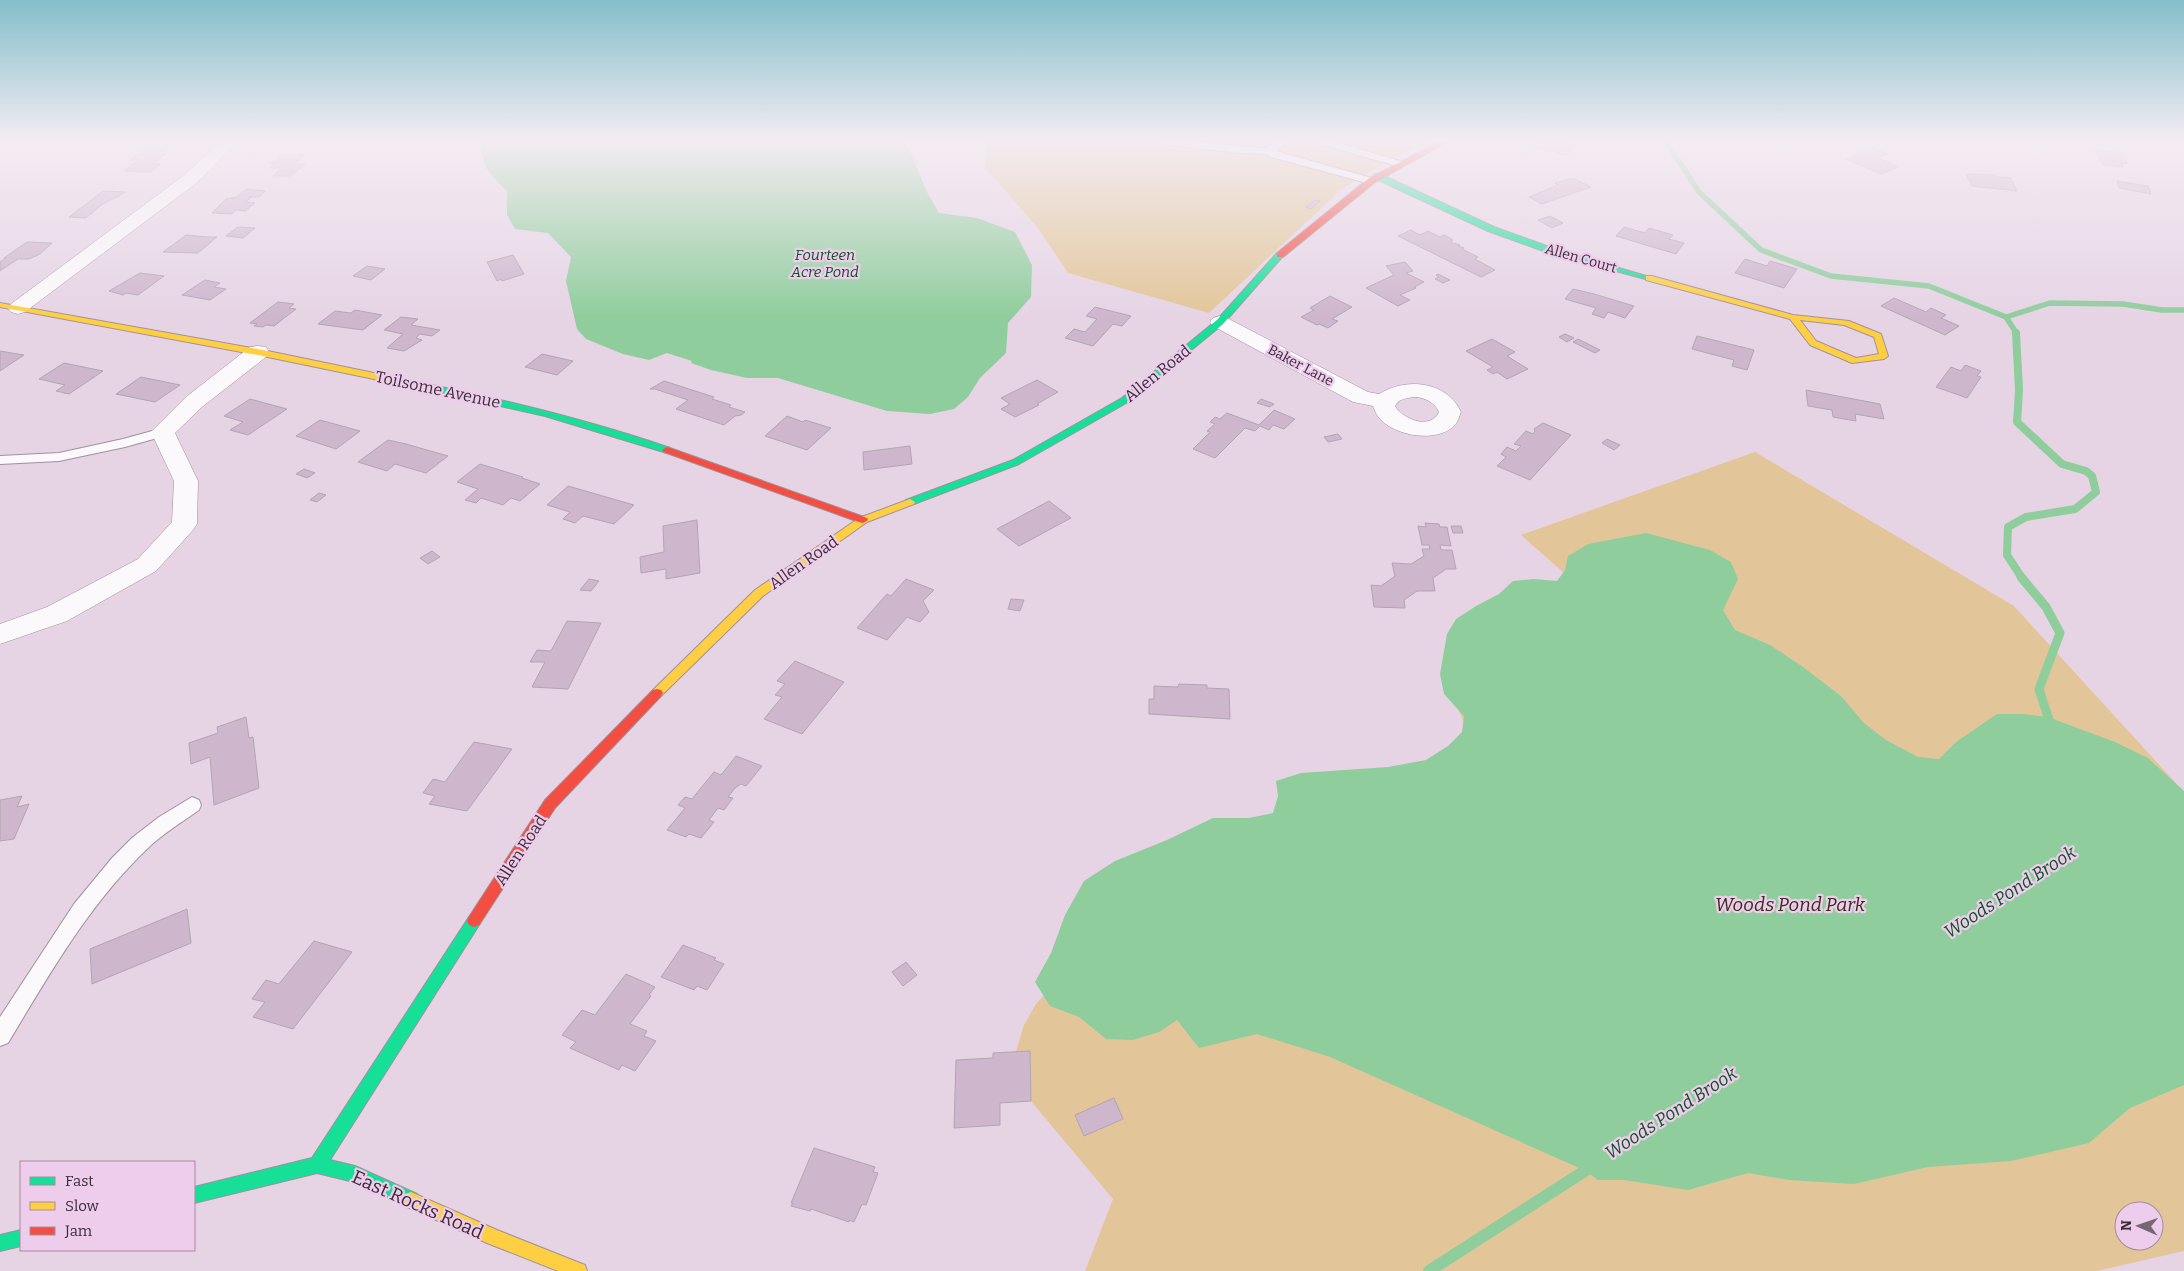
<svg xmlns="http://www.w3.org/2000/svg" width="2184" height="1271" font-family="Bitter,serif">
	<rect width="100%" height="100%" fill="#e6d4e5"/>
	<!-- green -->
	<g fill="#e2c699" fill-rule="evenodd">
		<polygon points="988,140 1430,140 1389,160 1342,189 1209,313 1068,273 1038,228 986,169 985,153"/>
		<path d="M1755,452L2014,606L2184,792V1251L2097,1271H1085L1113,1199L1009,1075L1024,1025L1036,1004L1079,958L1388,802L1458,749L1466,726L1445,682L1588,594L1521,535ZM2124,1211H2154V1241H2124Z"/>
	</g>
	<!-- water -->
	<g fill="#8fcd9d">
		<path d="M481,140H903L906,142L927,192L939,213L977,218L1015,232L1032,265L1031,297L1008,323L1006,353L980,378L968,397L954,409L930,414L887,411L778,378H747L711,370L691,363L692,361L667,353L649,360L623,354L586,339L577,329L566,281L571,257L548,233L515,229L507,215V191C488,173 482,167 481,140Z"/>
		<polygon points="1646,533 1710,550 1731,562 1738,579 1723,610 1735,630 1770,645 1803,667 1841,696 1864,723 1886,740 1918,757 1939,759 1956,742 1997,714 2024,714 2048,717 2115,742 2148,758 2184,791 2184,1085 2130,1108 2089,1143 2011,1161 1928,1167 1854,1184 1789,1180 1748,1173 1688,1190 1624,1180 1598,1180 1586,1171 1330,1057 1305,1049 1257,1034 1199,1048 1177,1020 1159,1032 1133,1040 1106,1039 1079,1017 1050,1006 1035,982 1051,953 1065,915 1084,881 1115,861 1167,840 1213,818 1249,818 1273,813 1278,796 1276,781 1301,773 1388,767 1426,760 1448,746 1462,732 1464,716 1444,694 1440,674 1447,634 1456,619 1476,606 1499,594 1513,581 1534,579 1557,581 1565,570 1568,556 1588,544"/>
	</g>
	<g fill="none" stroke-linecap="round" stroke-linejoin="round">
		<!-- stream-far3 -->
		<g stroke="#8fcd9d" stroke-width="5.5">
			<polyline points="1665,140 1699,192 1761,250 1831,276 1929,286 2006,317 2050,303 2123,304 2162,310 2184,310"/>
			<polyline points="2006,317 2017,334"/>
		</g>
		<!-- stream-far2 -->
		<polyline stroke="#8fcd9d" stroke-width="8" points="2016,333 2019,390 2017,422 2062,464 2086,471 2092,476 2096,492 2075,509 2026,517 2008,527 2007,555 2022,578"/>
		<!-- stream-far1 -->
		<polyline stroke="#8fcd9d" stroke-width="9" points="2021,577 2046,607 2060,633 2039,689 2051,726"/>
		<!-- stream -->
		<polyline stroke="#8fcd9d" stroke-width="12" points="1429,1271 1594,1165"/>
	</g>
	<!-- building -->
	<g fill="#ceb6cd" stroke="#b2a5b2">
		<polygon points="1540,140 1551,142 1554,140 1576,146 1566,155 1534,146"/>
		<polygon points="149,147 167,147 159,154 166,154 153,164 160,164 151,172 124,171 138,160 129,160 135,155 139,155"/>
		<polygon points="1872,148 1888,154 1879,158 1898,167 1881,174 1845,159"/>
		<polygon points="2095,149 2122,153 2127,164 2121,163 2123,167 2103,165"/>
		<polygon points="281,155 304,155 295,164 305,164 291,176 273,176 281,168 270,168 274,163 269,163 277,160"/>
		<polygon points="1966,174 1996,175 1997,177 2011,178 2017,191 1972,186"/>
		<polygon points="1573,178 1591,187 1542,204 1529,197 1558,185 1555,183"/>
		<polygon points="2117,181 2148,186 2151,194 2119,188"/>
		<polygon points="246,189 265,191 259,197 248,197 252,197 245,202 255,203 245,211 236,210 232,214 212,213 226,199 237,197"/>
		<polygon points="103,191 126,192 101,205 86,218 69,217"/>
		<polygon points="1315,200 1320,201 1311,209 1306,207"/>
		<polygon points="1550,216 1563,223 1552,228 1538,220"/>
		<polygon points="238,227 255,228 243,238 226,236"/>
		<polygon points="1624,227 1645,233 1649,228 1673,235 1669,239 1684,243 1676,254 1616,236"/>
		<polygon points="1411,230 1420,235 1428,231 1440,237 1444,235 1453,240 1450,242 1460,245 1458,246 1464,248 1462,249 1478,257 1475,259 1495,270 1481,277 1398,236"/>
		<polygon points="186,235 208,237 217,237 198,253 163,252"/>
		<polygon points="27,242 52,243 40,254 29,259 18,259 0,271 0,262 6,258 4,258"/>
		<polygon points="513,255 524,274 502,281 501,279 497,281 487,262"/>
		<polygon points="1745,259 1767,266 1770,261 1797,269 1784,288 1735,273"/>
		<polygon points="1405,262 1413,271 1406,273 1424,282 1414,287 1416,288 1400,295 1410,300 1398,306 1366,288 1394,275 1386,266"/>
		<polygon points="367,266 385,269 371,280 353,276"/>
		<polygon points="140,273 164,276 138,295 126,293 123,295 109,291"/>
		<polygon points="1438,274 1450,280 1443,283 1435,279 1439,277 1436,275"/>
		<polygon points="205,280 220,283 214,287 226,289 210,300 182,295"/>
		<polygon points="1573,289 1594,294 1634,306 1625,318 1608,312 1604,318 1592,314 1596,308 1565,299"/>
		<polygon points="1330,296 1352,307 1332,319 1338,321 1328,328 1319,324 1317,325 1301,317 1314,310 1310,308"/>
		<polygon points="1894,298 1926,312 1931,308 1946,315 1941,318 1959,326 1945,335 1881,306"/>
		<polygon points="278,302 294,304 289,308 296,309 274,326 266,325 263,327 254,326 257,324 250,323"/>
		<polygon points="1095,307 1131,316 1122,326 1113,324 1093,346 1065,338 1074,329 1085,332 1097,319 1086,316"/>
		<polygon points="355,310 382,315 363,330 318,324 335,311 351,313"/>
		<polygon points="401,317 418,319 411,325 440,330 432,336 420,334 416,338 422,340 404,351 387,348 403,334 384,330"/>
		<polygon points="1565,334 1574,338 1567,342 1559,337"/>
		<polygon points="1697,336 1754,350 1747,370 1732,366 1734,360 1692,349"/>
		<polygon points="1492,339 1515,352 1507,356 1528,369 1507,379 1497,372 1493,374 1487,370 1493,367 1466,351"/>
		<polygon points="1578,339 1600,350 1595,353 1573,342"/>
		<polygon points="0,351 24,355 0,371"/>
		<polygon points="542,354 573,361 557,375 525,367"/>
		<polygon points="64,363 103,371 69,394 56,391 65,385 39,379"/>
		<polygon points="1965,365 1981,371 1977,376 1981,377 1967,398 1936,387 1951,367 1961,371"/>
		<polygon points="141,377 180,385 155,402 116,394"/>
		<polygon points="1037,380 1058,392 1037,404 1039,405 1015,417 1001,409 1010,404 1001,398"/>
		<polygon points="664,381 714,397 712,399 731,405 729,407 745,412 741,415 735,416 724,425 676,409 688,400 655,389 650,389"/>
		<polygon points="1806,390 1880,404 1884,419 1855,414 1856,421 1833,417 1832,410 1808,406"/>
		<polygon points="250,399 287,409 248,435 230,430 243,422 224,416"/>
		<polygon points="1261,399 1274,404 1270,407 1257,403"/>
		<polygon points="1274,410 1295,419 1284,429 1273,425 1269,430 1260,426 1255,431 1245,428 1215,458 1193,449 1210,432 1207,431 1215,424 1210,422 1215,417 1220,419 1227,413 1259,425"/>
		<polygon points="787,416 803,422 805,420 831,428 807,450 765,436"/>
		<polygon points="320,420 360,431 336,449 296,436"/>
		<polygon points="1543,423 1571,435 1530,480 1497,466 1506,457 1501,454 1507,447 1516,451 1521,446 1514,444 1526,431 1533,434 1535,431 1534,429"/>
		<polygon points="1338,434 1342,439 1328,442 1324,437"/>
		<polygon points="1607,439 1620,445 1614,450 1602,443"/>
		<polygon points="388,440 406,444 448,456 426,473 395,464 387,471 358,462"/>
		<polygon points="910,446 912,464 864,470 863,452"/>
		<polygon points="480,464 523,477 522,478 540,484 520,501 511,498 503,505 481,498 476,503 465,500 478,489 457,482"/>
		<polygon points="304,469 315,473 307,478 296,474"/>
		<polygon points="568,486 634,505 614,524 583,516 575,523 563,519 570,512 547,505"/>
		<polygon points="319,493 326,495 317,502 310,500"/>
		<polygon points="1049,501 1071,518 1019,546 997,529"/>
		<polygon points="697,520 700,573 666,579 666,569 641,573 640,557 664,552 663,526"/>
		<polygon points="1425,523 1439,524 1440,527 1447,527 1451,546 1440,545 1441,550 1452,550 1456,569 1446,569 1433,578 1435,591 1417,591 1404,600 1405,608 1374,607 1371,585 1381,586 1395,576 1392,563 1411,564 1424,556 1422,549 1430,549 1429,545 1422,545 1418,526 1426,527"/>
		<polygon points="1451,526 1461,526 1463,533 1453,533"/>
		<polygon points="432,551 440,557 428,564 420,558"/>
		<polygon points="589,579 599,581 591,591 580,590"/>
		<polygon points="906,579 934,590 923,601 929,612 920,622 907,617 887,640 857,628 887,594 891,596"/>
		<polygon points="1011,599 1024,600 1020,611 1008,609"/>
		<polygon points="567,621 601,623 568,689 532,687 545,662 530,662 537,650 551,651"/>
		<polygon points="795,661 844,682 802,734 764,719 782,697 775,695 785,684 777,681"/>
		<polygon points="1179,684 1207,685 1207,688 1229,689 1230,719 1149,714 1149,699 1154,699 1154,686 1178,687"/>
		<polygon points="246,717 249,738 253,737 259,788 214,805 210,757 191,764 189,743 218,733 217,727"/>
		<polygon points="474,742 512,749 467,811 429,804 435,796 423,793 433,779 445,782"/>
		<polygon points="736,756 762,766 746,786 741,784 735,788 728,797 733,798 724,810 718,808 709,820 714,822 701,838 689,834 686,837 667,830 685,808 678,805 685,797 692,799 714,772 721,775"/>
		<polygon points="22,796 17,807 29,804 14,839 0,841 0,800"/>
		<polygon points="187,909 191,943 92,984 90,949"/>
		<polygon points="314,941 352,952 293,1029 253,1017 265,1002 252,999 266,980 279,984"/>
		<polygon points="683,945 716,958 714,960 724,964 707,990 697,986 694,990 661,977"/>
		<polygon points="906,962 917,975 903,986 892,972"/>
		<polygon points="626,974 655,987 649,995 651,996 630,1024 647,1031 644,1036 656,1041 635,1071 622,1065 619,1070 570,1048 576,1042 562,1035 582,1010 595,1015"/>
		<polygon points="1030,1051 1031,1101 1000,1103 1000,1125 954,1128 956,1060 993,1058 993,1053"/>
		<polygon points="1114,1098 1123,1119 1084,1136 1075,1115"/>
		<polygon points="814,1148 875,1167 873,1172 878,1173 866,1205 862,1204 854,1222 849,1220 849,1222 811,1209 810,1211 791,1206 793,1203 791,1203"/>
	</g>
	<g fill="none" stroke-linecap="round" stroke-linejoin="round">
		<!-- lane casing -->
		<g stroke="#9f919e" stroke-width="2">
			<g id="lane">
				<path d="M1151,140C1190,138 1229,147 1267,148L1276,140H1289L1276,151L1375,179L1376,181L1371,184L1367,183L1271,157L1267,154L1239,153L1156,143Z"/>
				<polygon points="1312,140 1327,140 1404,162 1405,164 1400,167 1396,166 1314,142"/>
				<polygon points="163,428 170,432 168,435 125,447 59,461 0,464 0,456 59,453 123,439"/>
				<path d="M192,797L199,800L201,805L199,810C181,823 162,834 147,849C89,904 49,975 8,1043L0,1046V1017L74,904L112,858L133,837L159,817Z"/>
			</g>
		</g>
		<!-- street casing -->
		<g stroke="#9f919e" stroke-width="1">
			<g id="street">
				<polygon points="223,140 240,140 195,184 25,312 18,314 11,312 8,308 11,304 183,176"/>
				<path d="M1220,316L1227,318L1368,392L1379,394C1406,377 1447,381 1461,412C1459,417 1458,422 1454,426C1436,443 1397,436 1381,420C1377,416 1375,411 1373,406L1353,402L1213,326L1210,322L1213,318ZM1416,397C1426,398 1435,403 1439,412C1431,430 1403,420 1395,406C1399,398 1408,398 1416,397Z"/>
				<polygon points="258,346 266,347 269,352 266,357 202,407 175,433 198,481 197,524 193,530 156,571 67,621 0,644 0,624 47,607 138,559 172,522 174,481 151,432 186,397 250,347"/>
			</g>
		</g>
		<!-- fast casing -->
		<g stroke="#9f919e" stroke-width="2">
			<g id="fast">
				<polygon points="1374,174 1380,174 1494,227 1555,249 1653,278 1649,280 1549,253 1488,231 1374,178"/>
				<polygon points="1277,253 1284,255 1223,324 1128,402 1019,464 914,504 906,504 905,502 906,500 1013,460 1122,398 1217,320"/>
				<path d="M427,384C510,401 591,421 670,448L672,450L667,453L545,416L424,389V385Z"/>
				<polygon points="474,915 479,917 481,921 479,925 330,1160 355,1166 417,1194 419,1200 417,1206 411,1208 354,1182 317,1173 194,1203 194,1187 312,1158 469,917"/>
				<polygon points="21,1230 21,1246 0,1251 0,1235"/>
			</g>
		</g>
		<!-- slow casing -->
		<g stroke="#9f919e" stroke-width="2">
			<g id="slow">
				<path d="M1646,276H1652L1793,315L1849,321L1881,334L1888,356L1884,359L1852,363L1810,345L1790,319L1646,280ZM1800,320L1844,325L1874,337L1879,354L1856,358L1816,341Z"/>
				<polygon points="0,303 258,349 427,384 432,387 427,390 258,355 0,307"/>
				<polygon points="910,499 915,502 914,504 867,522 763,596 661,696 653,696 651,693 653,690 755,590 859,518"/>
				<polygon points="411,1192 497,1230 585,1265 587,1271 558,1271 487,1243 405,1206 403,1200 405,1194"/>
			</g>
		</g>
		<!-- jam casing -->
		<g stroke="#9f919e" stroke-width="2">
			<g id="jam">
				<polygon points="1443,140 1451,140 1374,183 1283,257 1277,257 1277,253 1368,179"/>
				<polygon points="667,447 867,518 868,520 863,523 859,522 664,452 662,450"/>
				<polygon points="657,689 661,690 663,693 661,696 555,808 479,925 474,927 469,925 467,921 469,917 545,800 653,690"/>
			</g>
		</g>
		<!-- lane -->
		<use href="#lane" fill="#fbf9fb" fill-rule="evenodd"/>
		<!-- street -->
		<use href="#street" fill="#fbf9fb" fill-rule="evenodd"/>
		<!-- fast -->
		<use href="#fast" fill="#16e098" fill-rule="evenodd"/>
		<!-- slow -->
		<use href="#slow" fill="#ffcf43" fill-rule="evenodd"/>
		<!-- jam -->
		<use href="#jam" fill="#f24e42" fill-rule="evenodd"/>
	</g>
	<!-- sky -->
	<linearGradient id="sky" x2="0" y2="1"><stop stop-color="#84beca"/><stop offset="0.44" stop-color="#f4ecf3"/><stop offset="1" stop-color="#f4ecf3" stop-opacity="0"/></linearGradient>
	<rect width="2184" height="318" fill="url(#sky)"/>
	<g text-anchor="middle" stroke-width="4.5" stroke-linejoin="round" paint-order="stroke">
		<!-- far-street labels -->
		<g font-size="14" fill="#392c38" stroke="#eecceb">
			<text transform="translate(1581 258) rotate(16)" y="5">Allen Court</text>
			<text transform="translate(1301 365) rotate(28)" y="5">Baker Lane</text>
		</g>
		<!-- far-water labels -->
		<g font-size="15" font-style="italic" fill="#0c5323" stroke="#eecceb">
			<text x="825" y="260">Fourteen<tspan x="825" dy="17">Acre Pond</tspan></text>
		</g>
		<!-- street labels -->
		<g font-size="16" fill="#392c38" stroke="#eecceb">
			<text transform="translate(1157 373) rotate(-39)" y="6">Allen Road</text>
			<text transform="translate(438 389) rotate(12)" y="6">Toilsome Avenue</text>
			<text transform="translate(803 562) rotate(-35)" y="6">Allen Road</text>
			<text transform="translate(520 850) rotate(-57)" y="6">Allen Road</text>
		</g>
		<!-- water labels -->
		<g font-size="18" font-style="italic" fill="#0c5323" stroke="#eecceb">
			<text transform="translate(2010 892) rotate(-33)" y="6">Woods Pond Brook</text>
			<text transform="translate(1671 1113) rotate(-33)" y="6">Woods Pond Brook</text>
		</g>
		<!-- near-park labels -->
		<g font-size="19" font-style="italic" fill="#352d19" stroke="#eecceb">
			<text x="1790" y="911">Woods Pond Park</text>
		</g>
		<!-- near-street labels -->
		<g font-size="19" fill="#392c38" stroke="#eecceb">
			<text transform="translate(418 1204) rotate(24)" y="7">East Rocks Road</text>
		</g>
	</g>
	<!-- legend -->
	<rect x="20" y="1161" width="175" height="90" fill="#eecceb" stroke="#a68ca3"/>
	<rect x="30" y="1177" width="25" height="8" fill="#16e098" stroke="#a68ca3"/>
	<text x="65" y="1186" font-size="15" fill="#392c38">Fast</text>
	<rect x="30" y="1202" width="25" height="8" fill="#ffcf43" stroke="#a68ca3"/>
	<text x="65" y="1211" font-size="15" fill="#392c38">Slow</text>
	<rect x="30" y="1227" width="25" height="8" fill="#f24e42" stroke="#a68ca3"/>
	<text x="65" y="1236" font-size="15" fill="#392c38">Jam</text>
	<!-- north arrow -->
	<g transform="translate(2139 1226) rotate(272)"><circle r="24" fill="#eecceb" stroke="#a68ca3"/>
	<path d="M0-4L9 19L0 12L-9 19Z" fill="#766775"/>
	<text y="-8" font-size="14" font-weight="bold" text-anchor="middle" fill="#392c38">N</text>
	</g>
</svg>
